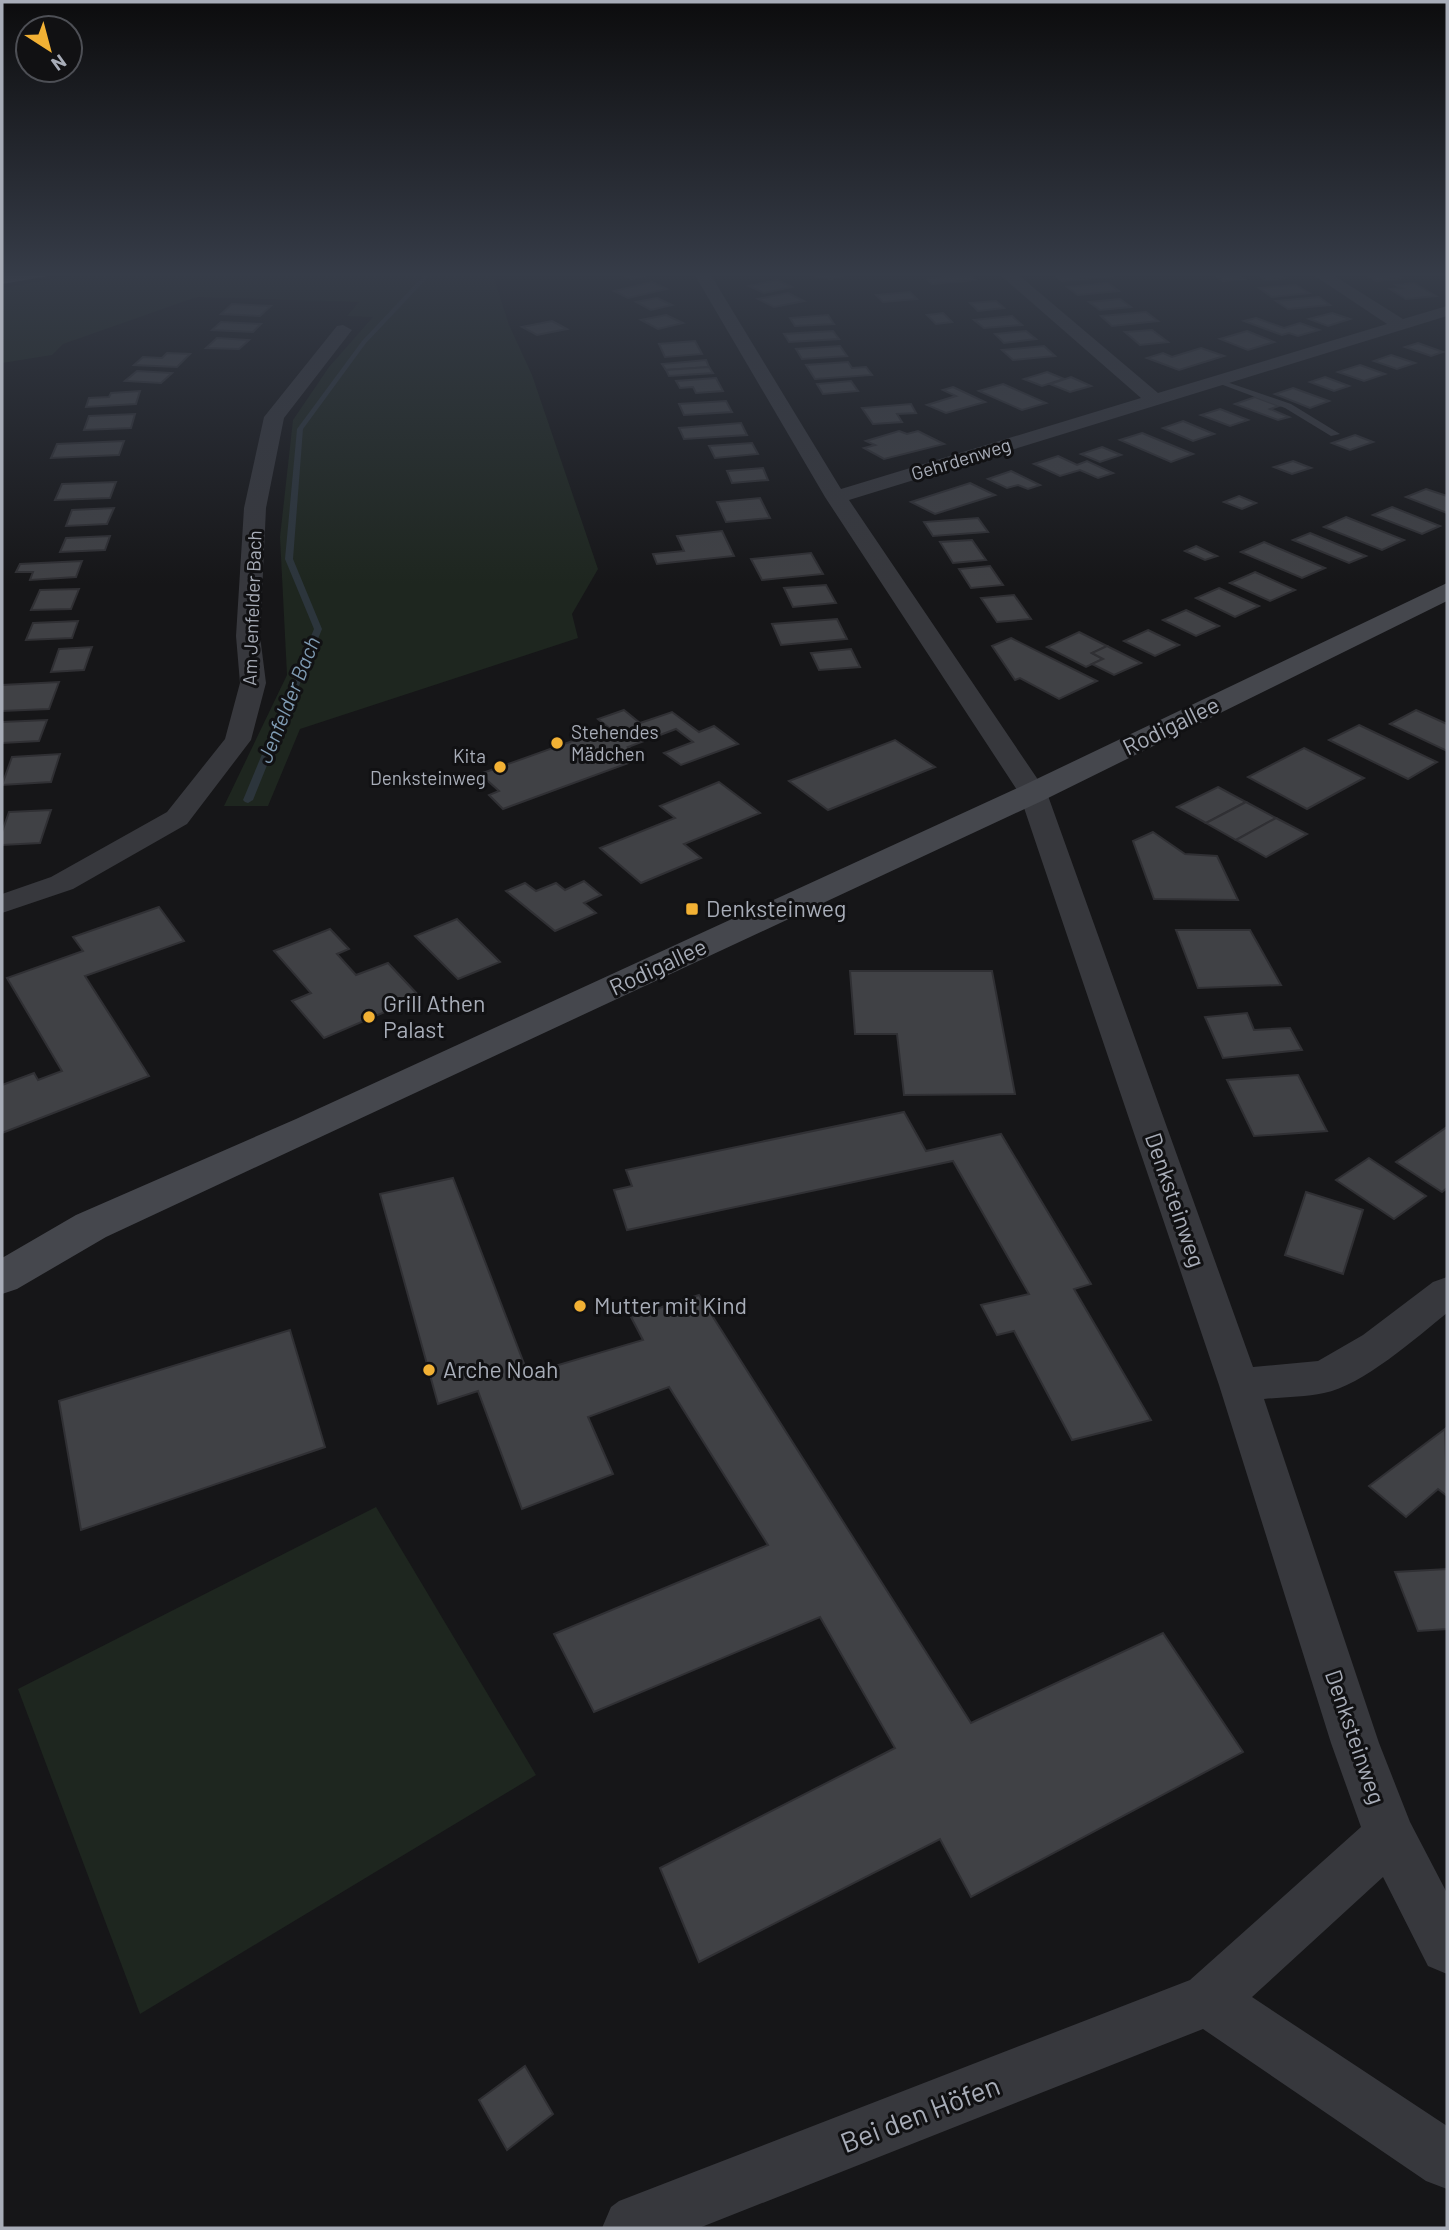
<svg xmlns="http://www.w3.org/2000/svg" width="1449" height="2230" font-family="Barlow,sans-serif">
	<rect width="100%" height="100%" fill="#161618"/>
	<!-- green -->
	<g fill="#1e261f">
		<polygon points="92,272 492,272 509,325 532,375 598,569 572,614 578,638 300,729 268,806 224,806 287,675 280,537 293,420 329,367 373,317 347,316 359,302 197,297 63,344 52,355 2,363 2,288"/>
		<polygon points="376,1507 536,1775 140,2014 18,1689"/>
	</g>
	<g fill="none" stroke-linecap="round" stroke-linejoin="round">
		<!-- stream -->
		<polygon fill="#2c353c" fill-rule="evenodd" points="427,272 433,272 366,343 303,429 293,559 322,629 253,800 248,803 245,802 243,800 314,629 285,559 297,429 362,341"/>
	</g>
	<!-- building -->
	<g fill="#404145" stroke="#303034" stroke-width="2">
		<polygon points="597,272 661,272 631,279 618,272 603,275"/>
		<polygon points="797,272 842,272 848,274 831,279"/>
		<polygon points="937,272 967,272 976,280 932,284 927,279 943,277"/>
		<polygon points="1050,272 1105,272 1111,276 1062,281"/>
		<polygon points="1254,272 1276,272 1285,278 1266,280"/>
		<polygon points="1391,272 1402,278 1376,281 1363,273"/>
		<polygon points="1236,273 1244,279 1223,281 1215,275"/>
		<polygon points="777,280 792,287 764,293 749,286"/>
		<polygon points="652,282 667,289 628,298 614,291"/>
		<polygon points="1108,283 1119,291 1078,295 1067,287"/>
		<polygon points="1414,283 1436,296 1406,299 1390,289 1402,288 1396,285"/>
		<polygon points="1296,285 1309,293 1272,297 1259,288"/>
		<polygon points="910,292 917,299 883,302 876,295"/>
		<polygon points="788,293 804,301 774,307 758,299"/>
		<polygon points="1319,297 1330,305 1288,309 1276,301"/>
		<polygon points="657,298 672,305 651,310 636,302"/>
		<polygon points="1120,299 1131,307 1100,310 1089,302"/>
		<polygon points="996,301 1004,308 978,311 970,303"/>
		<polygon points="232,304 271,306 260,316 221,314"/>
		<polygon points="1146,312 1158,321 1112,326 1101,316"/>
		<polygon points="943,313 952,322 936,324 927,315"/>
		<polygon points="1332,313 1350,319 1328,326 1309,319"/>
		<polygon points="666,315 683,323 658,329 641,320"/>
		<polygon points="828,315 834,324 795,326 790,318"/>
		<polygon points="1012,316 1022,325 984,328 974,320"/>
		<polygon points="1256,318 1284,328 1300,323 1319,330 1298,336 1289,333 1282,335 1244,321"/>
		<polygon points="552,321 567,329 537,335 522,327"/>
		<polygon points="221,322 261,324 253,332 212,330"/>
		<polygon points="1152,330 1168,342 1140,345 1125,332"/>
		<polygon points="833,331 839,339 789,342 784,334"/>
		<polygon points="1026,331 1036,339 1004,343 995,334"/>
		<polygon points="1247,331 1274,342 1248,350 1220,339"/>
		<polygon points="217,338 249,340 239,349 206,348"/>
		<polygon points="695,341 702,354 665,357 659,344"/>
		<polygon points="1418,343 1443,352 1431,356 1405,347"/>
		<polygon points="840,346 847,356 802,359 796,349"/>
		<polygon points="1044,346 1055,356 1013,360 1002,350"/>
		<polygon points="1201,348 1224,356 1179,370 1147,358 1163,353 1172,357"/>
		<polygon points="167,353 190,354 177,367 134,365 143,357 162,358"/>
		<polygon points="1391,355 1415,363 1397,369 1374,361"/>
		<polygon points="706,360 709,367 666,370 662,364"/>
		<polygon points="848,362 852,368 866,367 872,375 815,379 806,365"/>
		<polygon points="1360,365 1385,374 1364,381 1338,372"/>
		<polygon points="709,367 713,373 669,376 666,370"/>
		<polygon points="137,371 172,373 161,383 125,381"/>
		<polygon points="1047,372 1064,379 1042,386 1024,379"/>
		<polygon points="1071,377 1091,386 1070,392 1050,384"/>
		<polygon points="1325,377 1349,386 1334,391 1310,382"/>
		<polygon points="716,378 723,391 696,393 693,387 680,388 676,381"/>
		<polygon points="851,381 858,391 823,394 817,384"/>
		<polygon points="1003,384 1046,403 1022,410 979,391"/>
		<polygon points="953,387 985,402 946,413 927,405 956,396 943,390"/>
		<polygon points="1293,388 1329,401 1310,408 1275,394"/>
		<polygon points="140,391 136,404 86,407 89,398 109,397 111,393"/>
		<polygon points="1255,397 1279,406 1270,409 1289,417 1278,420 1235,404"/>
		<polygon points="726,401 732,412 684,415 679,404"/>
		<polygon points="911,404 916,413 897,414 902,422 873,424 862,408"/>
		<polygon points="1220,409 1248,420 1230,426 1201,415"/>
		<polygon points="135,414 131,428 84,430 89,416"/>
		<polygon points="1183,421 1214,434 1193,441 1163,428"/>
		<polygon points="741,423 747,435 684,439 679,428"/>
		<polygon points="899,431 907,434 918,431 944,444 884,459 864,448 875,445 866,441"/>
		<polygon points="1142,433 1193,454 1171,462 1120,440"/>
		<polygon points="1355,435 1373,442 1350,450 1332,443"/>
		<polygon points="124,441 119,455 51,458 57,444"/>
		<polygon points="752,443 758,454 715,458 709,446"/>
		<polygon points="1102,447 1121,455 1100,462 1081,454"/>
		<polygon points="1058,456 1077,465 1087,461 1113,473 1098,478 1080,470 1060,476 1034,464"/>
		<polygon points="1293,461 1311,468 1292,474 1274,467"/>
		<polygon points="763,468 768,480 732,483 727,471"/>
		<polygon points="1011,471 1040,485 1028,489 1018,485 1007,488 988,479"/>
		<polygon points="116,482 110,498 55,500 62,484"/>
		<polygon points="970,483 995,495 935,514 911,502"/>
		<polygon points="1426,489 1447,496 1447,513 1406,497"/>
		<polygon points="1239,496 1256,503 1242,509 1224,502"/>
		<polygon points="760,498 770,518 726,522 717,502"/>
		<polygon points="1392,507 1440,526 1422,534 1373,515"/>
		<polygon points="114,508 107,524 66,526 72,510"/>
		<polygon points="1346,517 1404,540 1382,550 1324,527"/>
		<polygon points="978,518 988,532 933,536 924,522"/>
		<polygon points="722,531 734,556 657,564 653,554 684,551 677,536"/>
		<polygon points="1310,533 1366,556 1349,563 1293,540"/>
		<polygon points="110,536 105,550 60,552 66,538"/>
		<polygon points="972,540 986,560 953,563 940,542"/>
		<polygon points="1264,542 1325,568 1302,578 1241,552"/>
		<polygon points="1196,546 1217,556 1205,560 1185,551"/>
		<polygon points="811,553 823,574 762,580 751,559"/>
		<polygon points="82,561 76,577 30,580 33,572 16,572 20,564"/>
		<polygon points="990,566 1003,585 971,588 959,569"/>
		<polygon points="1255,572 1295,590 1270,601 1230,583"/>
		<polygon points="826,585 836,603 793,607 784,588"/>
		<polygon points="1219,588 1259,606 1235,617 1196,598"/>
		<polygon points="79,589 71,609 31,610 40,590"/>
		<polygon points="1014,595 1031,619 997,622 981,598"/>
		<polygon points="1186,610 1219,626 1196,636 1163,620"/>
		<polygon points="837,619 847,639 781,645 772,624"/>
		<polygon points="78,621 72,638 26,640 33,623"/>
		<polygon points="1148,630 1179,645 1155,656 1124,641"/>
		<polygon points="1079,632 1107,646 1092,653 1103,659 1086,667 1047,647"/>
		<polygon points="1011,638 1097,681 1059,699 1020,678 1015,680 992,646"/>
		<polygon points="1107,646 1141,663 1114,675 1092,664 1103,659 1092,653"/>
		<polygon points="92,647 84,670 51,672 59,649"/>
		<polygon points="851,649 860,667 819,670 811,653"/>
		<polygon points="59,682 49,709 2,711 2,685"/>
		<polygon points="624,710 640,723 672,712 699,732 714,726 738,744 681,765 664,753 693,742 676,729 628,747 642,758 503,809 489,795 499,791 480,774 609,728 598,719"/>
		<polygon points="1416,710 1447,724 1447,751 1390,724"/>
		<polygon points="47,720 39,741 2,743 2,722"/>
		<polygon points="1359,725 1437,762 1408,779 1329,740"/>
		<polygon points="895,740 935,767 828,810 789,781"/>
		<polygon points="1304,748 1364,778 1307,809 1248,777"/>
		<polygon points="60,754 51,782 2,785 12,757"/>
		<polygon points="719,782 760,813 684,844 701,858 641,883 600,848 675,818 660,806"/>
		<polygon points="1218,787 1246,802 1206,823 1177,807"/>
		<polygon points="1246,802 1276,818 1236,840 1206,823"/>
		<polygon points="51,810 40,843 2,845 2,832 9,812"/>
		<polygon points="1276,818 1307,834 1266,857 1236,840"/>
		<polygon points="1153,832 1185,854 1217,856 1238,900 1154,899 1133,841"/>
		<polygon points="584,881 601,895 584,903 596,913 555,931 506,891 525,883 536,891 556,883 565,890"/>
		<polygon points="159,907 184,941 85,976 149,1076 2,1133 2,1085 34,1073 38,1080 62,1071 7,978 83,951 73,937"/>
		<polygon points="457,919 500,962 458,979 415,936"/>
		<polygon points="330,929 349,949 337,954 356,975 388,963 420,997 324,1038 292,1001 311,993 274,951"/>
		<polygon points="1176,930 1250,930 1281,985 1198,988"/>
		<polygon points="850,971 992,971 1015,1094 904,1095 897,1034 855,1034"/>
		<polygon points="1247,1013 1254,1030 1290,1028 1302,1050 1223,1058 1205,1017"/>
		<polygon points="1298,1075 1327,1131 1254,1136 1227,1080"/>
		<polygon points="904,1112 926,1151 1001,1134 1091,1284 1074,1289 1151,1420 1072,1440 1014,1331 997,1335 981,1305 1029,1294 953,1161 627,1230 614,1190 632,1186 626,1170"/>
		<polygon points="1447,1127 1447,1188 1442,1192 1396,1162"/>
		<polygon points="1369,1158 1426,1196 1394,1219 1336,1180"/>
		<polygon points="453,1178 528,1374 643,1340 631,1317 699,1295 971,1723 1163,1633 1243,1752 971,1897 940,1839 699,1962 660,1868 895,1748 820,1617 594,1712 554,1634 768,1545 669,1387 588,1417 613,1474 522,1509 478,1391 438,1404 380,1194"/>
		<polygon points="1306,1192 1363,1210 1343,1274 1285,1255"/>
		<polygon points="290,1330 325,1447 81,1530 59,1401"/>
		<polygon points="1445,1429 1447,1496 1438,1489 1406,1517 1369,1486"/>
		<polygon points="1447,1569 1447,1629 1418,1631 1395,1572"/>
		<polygon points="525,2066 553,2114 507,2150 479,2100"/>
	</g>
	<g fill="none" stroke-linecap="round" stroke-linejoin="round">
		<!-- lane -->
		<polygon fill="#37383d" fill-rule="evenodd" points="1215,378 1291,404 1340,434 1331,436 1285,408 1215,382"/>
		<!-- street -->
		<g fill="#37383d" fill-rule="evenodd">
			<path d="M693,272H709L841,489L1141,398L997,272H1015L1158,393L1387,324L1309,272H1328L1403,319L1447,306V316L849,500L1047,793L1253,1367L1318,1361L1363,1335L1433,1282L1447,1277V1313C1417,1337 1362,1386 1324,1393C1305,1397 1284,1397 1264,1399L1379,1743L1410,1822L1447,1893V1974L1428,1966L1383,1877L1252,1997L1447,2126V2189L1426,2181L1203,2029L699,2228H602L611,2207L619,2201L1190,1980L1361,1827L1331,1743L1219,1385L1019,793L825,497Z"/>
			<polygon points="343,325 352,330 284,418 266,508 260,636 266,683 251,740 187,824 73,889 2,913 2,894 51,877 167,812 225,739 240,683 236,636 244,508 264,417 337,326"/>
		</g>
		<!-- secondary -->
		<polygon fill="#45474d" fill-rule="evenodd" points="1447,583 1447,601 1044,800 106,1237 17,1289 2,1294 2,1258 76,1215 296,1119 1022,786"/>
		<!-- highway -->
		<polygon fill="#63666e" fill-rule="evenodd" points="11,272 51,272 48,276 2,284 2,274"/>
	</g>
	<!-- sky -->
	<linearGradient id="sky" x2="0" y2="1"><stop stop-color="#0c0c0d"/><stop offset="0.47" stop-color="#363c48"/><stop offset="1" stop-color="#363c48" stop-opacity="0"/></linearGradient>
	<rect width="1449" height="584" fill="url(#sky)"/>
	<!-- markers -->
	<g fill="#f2b134" stroke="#111113" stroke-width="2.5">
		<circle cx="557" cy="743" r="7"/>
		<circle cx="500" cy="767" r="7"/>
		<rect x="685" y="902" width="14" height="14" rx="3.5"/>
		<circle cx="369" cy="1017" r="7"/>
		<circle cx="580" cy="1306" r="7"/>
		<circle cx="429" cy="1370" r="7"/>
	</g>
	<g text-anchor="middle" stroke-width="6" stroke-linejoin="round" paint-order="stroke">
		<!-- far-street labels -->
		<g font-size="19" fill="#a8adb8" stroke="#111113">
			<text transform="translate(961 459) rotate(-17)" y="7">Gehrdenweg</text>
			<text transform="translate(252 608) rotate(-88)" y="7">Am Jenfelder Bach</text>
		</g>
		<!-- far-poi labels -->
		<g font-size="19" fill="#a8adb8" stroke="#111113" text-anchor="start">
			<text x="571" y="739">Stehendes<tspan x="571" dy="22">Mädchen</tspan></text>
			<text x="486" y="763" text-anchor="end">Kita<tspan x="486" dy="22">Denksteinweg</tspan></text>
		</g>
		<!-- far-water labels -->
		<g font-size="21" font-style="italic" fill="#7f9bb3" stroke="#111113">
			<text transform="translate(289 700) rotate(-68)" y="7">Jenfelder Bach</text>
		</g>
		<!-- street labels -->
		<g font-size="23" fill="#a8adb8" stroke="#111113">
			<text transform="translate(1171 726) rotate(-26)" y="8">Rodigallee</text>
			<text transform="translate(658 967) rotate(-25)" y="8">Rodigallee</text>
			<text transform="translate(1175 1200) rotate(71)" y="8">Denksteinweg</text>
			<text transform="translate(1355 1737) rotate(71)" y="8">Denksteinweg</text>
		</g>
		<!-- poi labels -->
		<g font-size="23" fill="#a8adb8" stroke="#111113" text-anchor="start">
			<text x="706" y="917">Denksteinweg</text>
			<text x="383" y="1012">Grill Athen<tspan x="383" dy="26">Palast</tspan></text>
			<text x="594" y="1314">Mutter mit Kind</text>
			<text x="443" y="1378">Arche Noah</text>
		</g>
		<!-- near-street labels -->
		<g font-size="28" fill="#a8adb8" stroke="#111113">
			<text transform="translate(920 2114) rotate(-21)" y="10">Bei den Höfen</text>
		</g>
	</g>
	<!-- border -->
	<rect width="1449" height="2230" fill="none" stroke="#a8adb8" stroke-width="7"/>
	<!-- north arrow -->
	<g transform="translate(49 49) rotate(144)"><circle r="33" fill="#111113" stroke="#4d4f55" stroke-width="2"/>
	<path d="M0-5L12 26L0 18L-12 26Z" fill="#f2b134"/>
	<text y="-10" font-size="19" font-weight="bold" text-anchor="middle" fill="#a8adb8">N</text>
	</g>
</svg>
